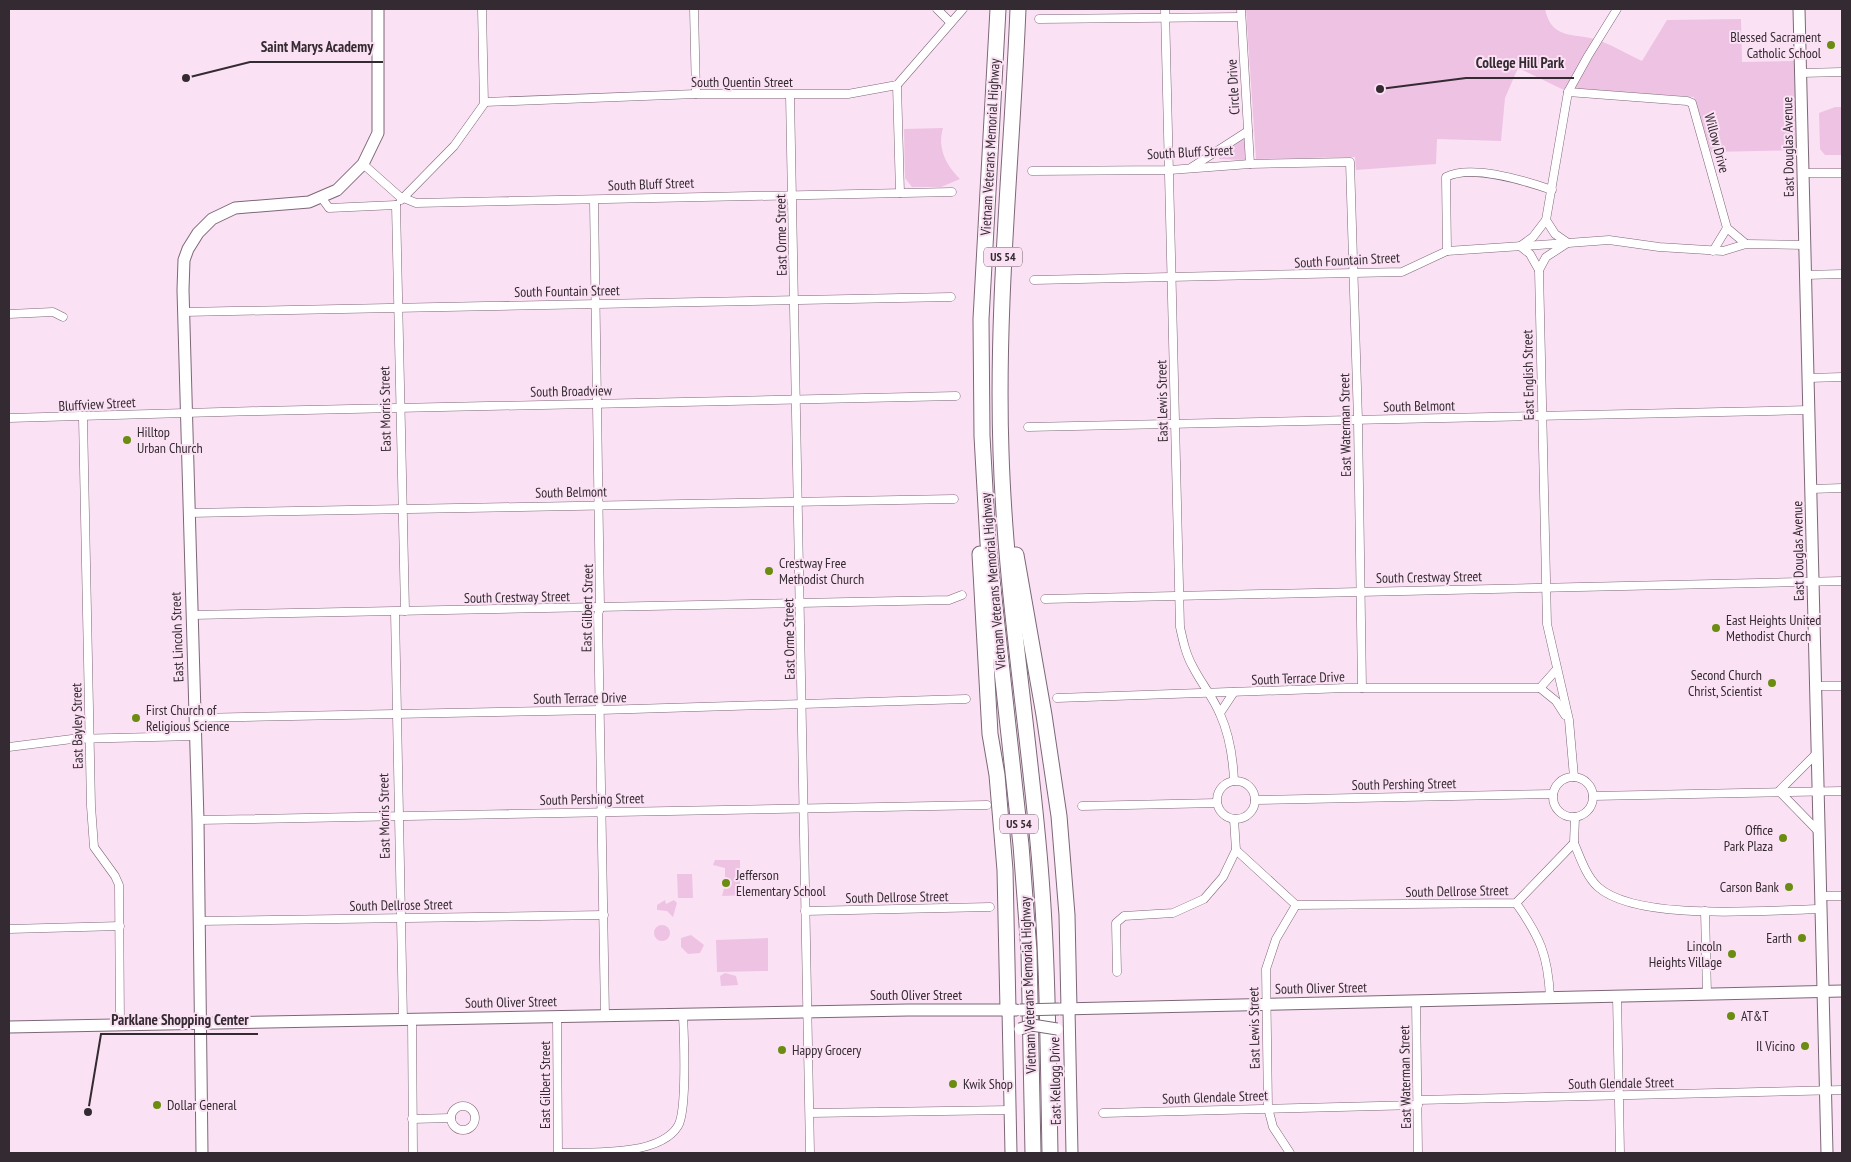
<svg xmlns="http://www.w3.org/2000/svg" width="1851" height="1162" font-family="'PT Sans Narrow',sans-serif">
	<rect width="100%" height="100%" fill="#fbe1f4"/>
	<!-- green -->
	<g fill="#eec2e3">
		<path d="M1246,9H1545C1552,43 1578,31 1603,42C1616,47 1629,55 1642,61L1667,20L1741,19L1742,62L1794,61L1796,150L1711,152L1694,97L1582,89L1564,90L1518,68L1505,98L1501,141L1437,139L1436,164L1356,170L1355,157L1256,159Z"/>
		<polygon points="1835,107 1842,107 1842,155 1825,155 1820,149 1819,113"/>
		<path d="M943,128C937,148 946,165 960,179L941,187H912L905,178L904,129Z"/>
		<polygon points="1245,138 1246,160 1219,159 1221,154"/>
		<polygon points="715,860 740,860 740,888 749,888 749,895 722,896 725,884 725,868 713,865"/>
		<polygon points="677,874 692,874 693,898 678,898"/>
		<polygon points="665,900 666,904 674,900 677,903 673,917 667,911 657,910 657,905"/>
		<circle cx="662" cy="933" r="8"/>
		<polygon points="691,935 704,945 700,953 688,954 681,947 681,938"/>
		<polygon points="768,938 768,971 717,972 716,940"/>
		<polygon points="725,973 736,976 738,985 721,986 720,976"/>
	</g>
	<g fill="none" stroke-linecap="round" stroke-linejoin="round">
		<!-- street casing -->
		<g stroke="#7d6777" stroke-width="9">
			<g id="street">
				<polyline points="694,9 696,94"/>
				<polyline points="937,9 950,22"/>
				<path d="M1165,9L1180,627C1183,641 1186,655 1193,667C1201,683 1213,697 1220,714C1230,736 1233,757 1234,781"/>
				<polyline points="1241,9 1250,164"/>
				<polyline points="1039,19 1241,17"/>
				<polyline points="1801,73 1842,72"/>
				<polyline points="897,85 900,193"/>
				<polyline points="1568,92 1687,101 1692,103 1727,228 1746,244"/>
				<polyline points="790,95 810,1153"/>
				<polyline points="485,102 696,94 848,94 897,85 963,9"/>
				<polyline points="363,164 399,196 416,203 952,192"/>
				<polyline points="1192,167 1248,131"/>
				<polyline points="1032,171 1170,170 1250,164 1350,162 1358,420 1362,688"/>
				<polyline points="1803,173 1842,173"/>
				<polyline points="321,197 329,208 396,205"/>
				<polyline points="401,200 454,146 484,104 482,9"/>
				<polyline points="594,201 600,607 598,615 605,1016"/>
				<polyline points="396,205 405,611"/>
				<polyline points="1568,243 1555,234 1546,220 1568,92 1588,56 1617,9"/>
				<polyline points="1566,244 1546,257 1539,270 1547,624 1569,720 1574,777"/>
				<polyline points="1522,245 1533,237 1546,220"/>
				<polyline points="1520,246 1530,254 1539,270"/>
				<path d="M1447,251L1446,177C1471,164 1526,181 1552,190"/>
				<polyline points="1713,251 1727,228"/>
				<polyline points="1806,275 1842,274"/>
				<polyline points="1034,280 1402,272 1447,251 1568,243 1609,240 1659,247 1723,251 1746,244 1805,245"/>
				<polyline points="184,312 951,297"/>
				<polyline points="9,314 53,312 63,317"/>
				<polyline points="1809,378 1842,377"/>
				<polyline points="9,418 260,411 956,396"/>
				<polyline points="83,418 91,806 94,847 115,876 119,885 120,1026"/>
				<polyline points="1028,427 1809,410"/>
				<polyline points="1811,489 1842,488"/>
				<polyline points="189,513 954,499"/>
				<polyline points="1045,599 1842,581"/>
				<polyline points="395,612 403,1020"/>
				<polyline points="192,615 949,600 962,595"/>
				<polyline points="1557,669 1540,688 1556,701 1565,715"/>
				<polyline points="1816,686 1842,686"/>
				<polyline points="1057,698 1346,688 1540,688"/>
				<polyline points="1220,713 1234,692"/>
				<polyline points="195,718 600,710 966,699"/>
				<polyline points="9,747 72,739 195,736"/>
				<polyline points="1818,752 1779,791 1819,832"/>
				<circle cx="1573" cy="797" r="20"/>
				<circle cx="1236" cy="800" r="19"/>
				<polyline points="1593,796 1842,791"/>
				<polyline points="1255,800 1553,794"/>
				<polyline points="1082,806 1217,803"/>
				<polyline points="198,820 987,805"/>
				<polyline points="1574,843 1575,817"/>
				<path d="M1236,850L1296,905L1516,903L1574,843C1580,857 1586,876 1598,887C1637,922 1768,910 1822,909"/>
				<polyline points="1821,896 1842,896"/>
				<path d="M1516,903C1540,937 1548,955 1550,997"/>
				<polyline points="805,911 990,907"/>
				<polyline points="1705,911 1707,994"/>
				<polyline points="198,921 604,915"/>
				<polyline points="9,929 120,926"/>
				<polyline points="1117,972 1116,923 1124,916 1173,913 1204,899 1223,877 1236,850 1234,819"/>
				<polyline points="1617,996 1620,1153"/>
				<polyline points="1416,1000 1418,1153"/>
				<polyline points="557,1017 558,1153"/>
				<polyline points="412,1019 413,1153"/>
				<polyline points="1418,1100 1842,1090"/>
				<circle cx="463" cy="1118" r="12"/>
				<polyline points="810,1113 1011,1110"/>
				<polyline points="1103,1113 1418,1105"/>
				<polyline points="412,1119 451,1118"/>
				<path d="M558,1153C590,1152 659,1157 678,1126C687,1111 684,1036 683,1015"/>
				<polyline points="1290,1153 1273,1127 1268,1108 1266,969 1276,939 1296,905"/>
			</g>
		</g>
		<!-- secondary casing -->
		<g stroke="#7d6777" stroke-width="13">
			<g id="secondary">
				<polyline points="1799,9 1827,1153"/>
				<polyline points="1061,1009 1842,991"/>
				<polyline points="1069,1009 1072,1153"/>
				<polyline points="1008,1010 1011,1153"/>
				<polyline points="9,1027 908,1010 1016,1010"/>
				<polyline points="202,1153 198,820 183,290 184,260 188,249 198,233 212,219 235,208 309,202 337,190 363,164 378,133 378,9"/>
			</g>
		</g>
		<!-- highway casing -->
		<g stroke="#7d6777" stroke-width="17">
			<g id="highway">
				<polyline points="998,9 981,319 982,436 988,543 1021,845 1029,951 1033,1153"/>
				<path d="M1018,9C1012,157 996,304 1001,452C1005,583 1026,712 1038,842C1048,946 1048,1050 1050,1153"/>
				<polyline points="980,554 990,734 997,775 1005,870 1008,1010"/>
				<polyline points="1016,555 1044,715 1059,816 1067,915 1069,1009"/>
			</g>
		</g>
		<!-- street -->
		<use href="#street" stroke="#fff" stroke-width="8"/>
		<!-- secondary -->
		<use href="#secondary" stroke="#fff" stroke-width="11"/>
		<!-- highway -->
		<use href="#highway" stroke="#fff" stroke-width="15"/>
		<!-- secondary-bridge casing -->
		<g stroke="#7d6777" stroke-width="13" stroke-linecap="butt">
			<g id="secondary-bridge">
				<polyline points="1020,1010 1059,1009"/>
				<polyline points="1020,1029 1032,1025 1057,1029"/>
			</g>
		</g>
		<!-- secondary-bridge -->
		<use href="#secondary-bridge" stroke="#fff" stroke-width="11"/>
	</g>
	<!-- markers -->
	<g fill="#6a8c10" stroke="#fbe1f4" stroke-width="2">
		<circle cx="1831" cy="45" r="5"/>
		<circle cx="127" cy="440" r="5"/>
		<circle cx="769" cy="571" r="5"/>
		<circle cx="1716" cy="628" r="5"/>
		<circle cx="1772" cy="683" r="5"/>
		<circle cx="136" cy="718" r="5"/>
		<circle cx="1783" cy="838" r="5"/>
		<circle cx="726" cy="883" r="5"/>
		<circle cx="1789" cy="887" r="5"/>
		<circle cx="1802" cy="938" r="5"/>
		<circle cx="1732" cy="954" r="5"/>
		<circle cx="1731" cy="1016" r="5"/>
		<circle cx="1805" cy="1046" r="5"/>
		<circle cx="782" cy="1050" r="5"/>
		<circle cx="953" cy="1084" r="5"/>
		<circle cx="157" cy="1105" r="5"/>
	</g>
	<g text-anchor="middle" stroke-width="4" stroke-linejoin="round" paint-order="stroke">
		<!-- shield labels -->
		<g fill="#fbe1f4" stroke="#70626c" stroke-width="1">
			<rect x="984" y="247.5" width="38" height="19" rx="4"/>
			<rect x="1000" y="814.5" width="38" height="19" rx="4"/>
		</g>
		<g font-size="12" font-weight="bold" fill="#342b32">
			<text x="1003" y="261">US 54</text>
			<text x="1019" y="828">US 54</text>
		</g>
		<!-- poi labels -->
		<g font-size="14" fill="#342b32" stroke="#fbe1f4" text-anchor="start">
			<text x="1821" y="42" text-anchor="end">Blessed Sacrament<tspan x="1821" dy="16">Catholic School</tspan></text>
			<text x="137" y="437">Hilltop<tspan x="137" dy="16">Urban Church</tspan></text>
			<text x="779" y="568">Crestway Free<tspan x="779" dy="16">Methodist Church</tspan></text>
			<text x="1726" y="625">East Heights United<tspan x="1726" dy="16">Methodist Church</tspan></text>
			<text x="1762" y="680" text-anchor="end">Second Church<tspan x="1762" dy="16">Christ, Scientist</tspan></text>
			<text x="146" y="715">First Church of<tspan x="146" dy="16">Religious Science</tspan></text>
			<text x="1773" y="835" text-anchor="end">Office<tspan x="1773" dy="16">Park Plaza</tspan></text>
			<text x="736" y="880">Jefferson<tspan x="736" dy="16">Elementary School</tspan></text>
			<text x="1779" y="892" text-anchor="end">Carson Bank</text>
			<text x="1792" y="943" text-anchor="end">Earth</text>
			<text x="1722" y="951" text-anchor="end">Lincoln<tspan x="1722" dy="16">Heights Village</tspan></text>
			<text x="1741" y="1021">AT&amp;T</text>
			<text x="1795" y="1051" text-anchor="end">Il Vicino</text>
			<text x="792" y="1055">Happy Grocery</text>
			<text x="963" y="1089">Kwik Shop</text>
			<text x="167" y="1110">Dollar General</text>
		</g>
		<!-- street labels -->
		<g font-size="14" fill="#342b32" stroke="#fbe1f4">
			<text x="742" y="87">South Quentin Street</text>
			<text transform="translate(1233 87) rotate(-93)" y="5">Circle Drive</text>
			<text transform="translate(1717 143) rotate(75)" y="5">Willow Drive</text>
			<text transform="translate(990 147) rotate(-87)" y="5">Vietnam Veterans Memorial Highway</text>
			<text transform="translate(1788 147) rotate(-91)" y="5">East Douglas Avenue</text>
			<text transform="translate(1190 152) rotate(-3)" y="5">South Bluff Street</text>
			<text transform="translate(651 184) rotate(-2)" y="5">South Bluff Street</text>
			<text transform="translate(781 235) rotate(-91)" y="5">East Orme Street</text>
			<text transform="translate(1347 260) rotate(-3)" y="5">South Fountain Street</text>
			<text transform="translate(567 291) rotate(-1)" y="5">South Fountain Street</text>
			<text transform="translate(1528 375) rotate(-91)" y="5">East English Street</text>
			<text transform="translate(571 391) rotate(-1)" y="5">South Broadview</text>
			<text transform="translate(1162 401) rotate(-91)" y="5">East Lewis Street</text>
			<text transform="translate(97 404) rotate(-3)" y="5">Bluffview Street</text>
			<text transform="translate(1419 406) rotate(-1)" y="5">South Belmont</text>
			<text transform="translate(385 409) rotate(-91)" y="5">East Morris Street</text>
			<text transform="translate(1345 425) rotate(-91)" y="5">East Waterman Street</text>
			<text transform="translate(571 492) rotate(-1)" y="5">South Belmont</text>
			<text transform="translate(1798 551) rotate(-91)" y="5">East Douglas Avenue</text>
			<text transform="translate(1429 577) rotate(-1)" y="5">South Crestway Street</text>
			<text transform="translate(993 581) rotate(-95)" y="5">Vietnam Veterans Memorial Highway</text>
			<text transform="translate(517 597) rotate(-1)" y="5">South Crestway Street</text>
			<text transform="translate(587 608) rotate(-89)" y="5">East Gilbert Street</text>
			<text transform="translate(177 637) rotate(-92)" y="5">East Lincoln Street</text>
			<text transform="translate(789 639) rotate(-91)" y="5">East Orme Street</text>
			<text transform="translate(1298 678) rotate(-2)" y="5">South Terrace Drive</text>
			<text transform="translate(580 698) rotate(-1)" y="5">South Terrace Drive</text>
			<text transform="translate(77 726) rotate(-91)" y="5">East Bayley Street</text>
			<text transform="translate(1404 784) rotate(-1)" y="5">South Pershing Street</text>
			<text transform="translate(592 799) rotate(-1)" y="5">South Pershing Street</text>
			<text transform="translate(384 816) rotate(-91)" y="5">East Morris Street</text>
			<text transform="translate(1457 891) rotate(-1)" y="5">South Dellrose Street</text>
			<text transform="translate(897 897) rotate(-1)" y="5">South Dellrose Street</text>
			<text transform="translate(401 905) rotate(-1)" y="5">South Dellrose Street</text>
			<text transform="translate(1028 985) rotate(-92)" y="5">Vietnam Veterans Memorial Highway</text>
			<text transform="translate(1321 988) rotate(-1)" y="5">South Oliver Street</text>
			<text x="916" y="1000">South Oliver Street</text>
			<text transform="translate(511 1002) rotate(-1)" y="5">South Oliver Street</text>
			<text transform="translate(1254 1028) rotate(-91)" y="5">East Lewis Street</text>
			<text transform="translate(1405 1077) rotate(-91)" y="5">East Waterman Street</text>
			<text transform="translate(1055 1081) rotate(-91)" y="5">East Kellogg Drive</text>
			<text transform="translate(1621 1083) rotate(-1)" y="5">South Glendale Street</text>
			<text transform="translate(545 1085) rotate(-90)" y="5">East Gilbert Street</text>
			<text transform="translate(1215 1097) rotate(-2)" y="5">South Glendale Street</text>
		</g>
	</g>
	<!-- callouts -->
	<path fill="none" stroke="#342b32" stroke-width="2" d="M186 78L250 62H383M1380 89L1466 78H1574M88 1112L101 1034H258"/>
	<g fill="#342b32" stroke="#fbe1f4" stroke-width="2">
		<circle cx="186" cy="78" r="5"/>
		<circle cx="1380" cy="89" r="5"/>
		<circle cx="88" cy="1112" r="5"/>
	</g>
	<g font-size="15" text-anchor="middle" font-weight="bold" fill="#342b32" stroke="#fbe1f4" stroke-width="4" stroke-linejoin="round" paint-order="stroke">
		<text x="317" y="52">Saint Marys Academy</text>
		<text x="1520" y="68">College Hill Park</text>
		<text x="180" y="1025">Parklane Shopping Center</text>
	</g>
	<!-- border -->
	<rect width="1851" height="1162" fill="none" stroke="#342b32" stroke-width="20"/>
</svg>
